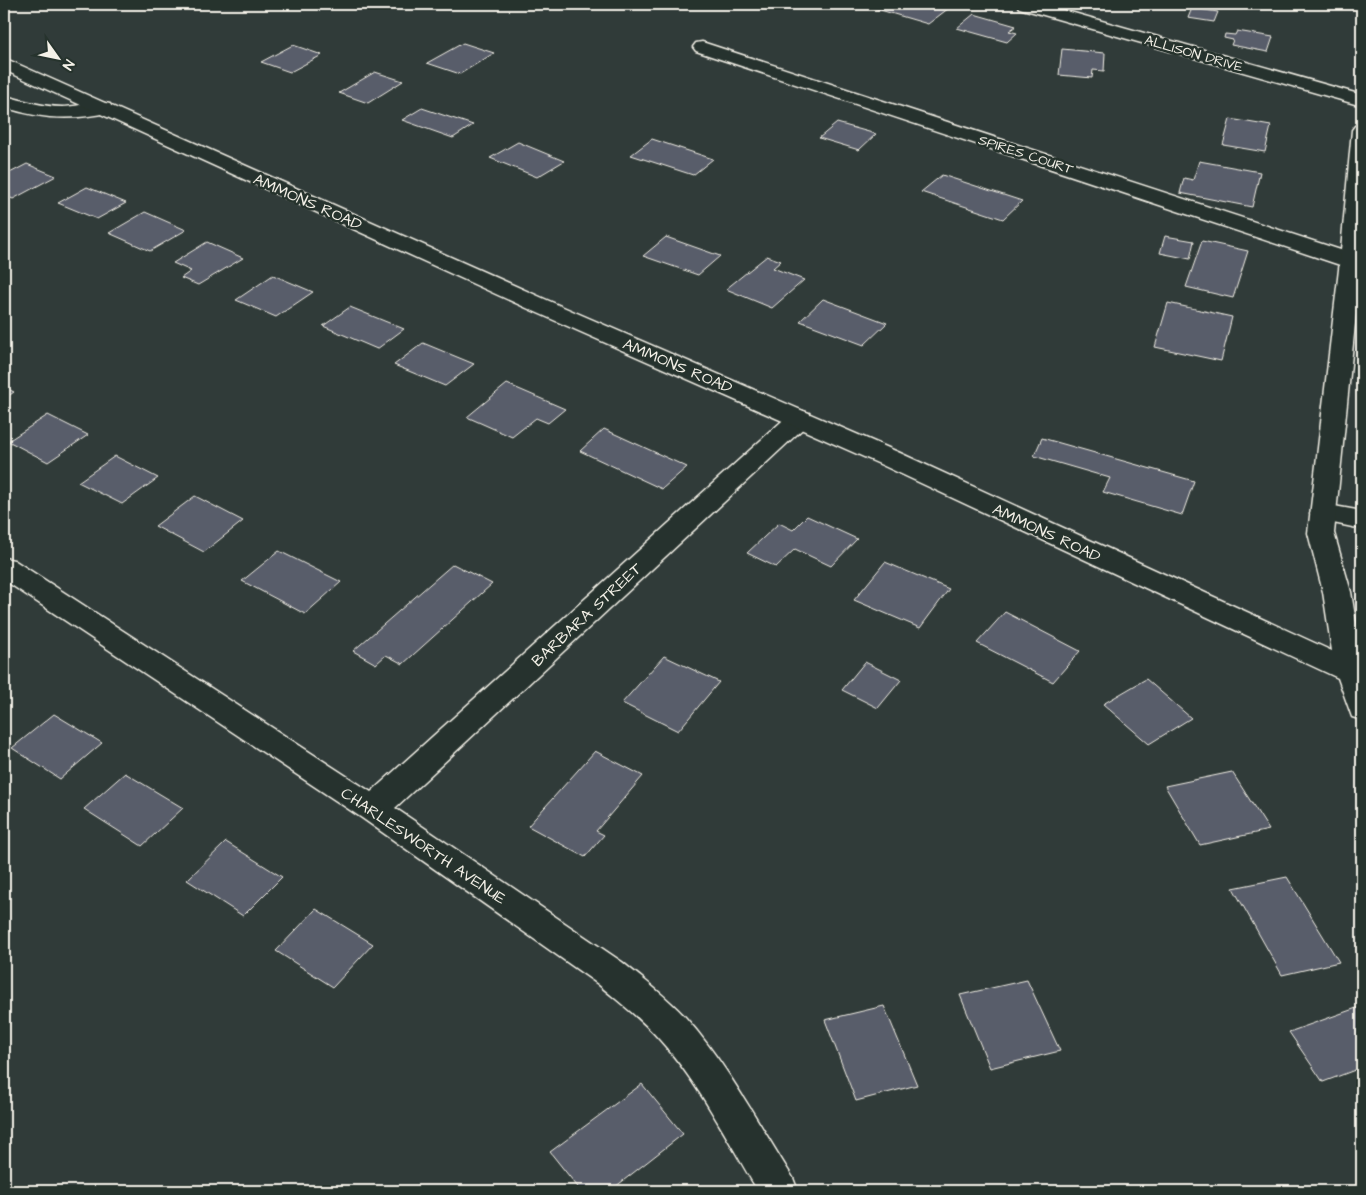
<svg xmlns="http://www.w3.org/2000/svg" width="1366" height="1195" font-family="'Architects Daughter',sans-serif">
	<rect width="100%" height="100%" fill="#303b39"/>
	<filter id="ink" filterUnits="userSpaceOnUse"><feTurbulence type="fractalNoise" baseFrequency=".02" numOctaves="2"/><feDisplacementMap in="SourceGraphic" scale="10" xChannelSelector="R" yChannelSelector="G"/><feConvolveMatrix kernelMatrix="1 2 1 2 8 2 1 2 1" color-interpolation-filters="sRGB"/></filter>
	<g filter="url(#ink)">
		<!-- building -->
		<g fill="#595d6a" stroke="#f4f1e8">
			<polygon points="875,4 932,4 949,8 928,24 870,7"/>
			<polygon points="1192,8 1218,12 1214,22 1188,18"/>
			<polygon points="974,14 1016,26 1009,31 1017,33 1007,42 957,28"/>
			<polygon points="1237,31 1273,37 1268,52 1231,45 1233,40 1224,38 1225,34 1235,35"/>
			<polygon points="463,43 494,53 460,74 427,63"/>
			<polygon points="293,45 322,55 290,72 261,62"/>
			<polygon points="1062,49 1105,53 1104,71 1093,70 1092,78 1059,75"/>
			<polygon points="375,72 403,81 368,103 339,93"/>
			<polygon points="422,108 473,125 453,138 402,120"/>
			<polygon points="1230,119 1271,126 1265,152 1223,145"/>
			<polygon points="837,123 876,134 859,150 819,138"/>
			<polygon points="652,139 713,159 693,175 631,155"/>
			<polygon points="518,142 564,161 537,177 490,158"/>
			<polygon points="1199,161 1260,172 1252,207 1180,193 1184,178 1193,180"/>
			<polygon points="27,164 56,176 13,199 4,195 4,176"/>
			<polygon points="942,175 1022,201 1003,219 921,192"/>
			<polygon points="87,187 126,203 97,219 58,203"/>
			<polygon points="145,212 186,230 150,251 109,233"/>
			<polygon points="1165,236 1194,241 1190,259 1160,253"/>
			<polygon points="666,237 720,256 698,275 643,256"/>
			<polygon points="1202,241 1248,251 1233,298 1186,287"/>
			<polygon points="207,242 243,258 198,285 181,278 191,271 173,263"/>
			<polygon points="767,256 781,261 773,268 804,280 772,308 726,289"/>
			<polygon points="273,275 313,292 276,317 236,300"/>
			<polygon points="823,299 887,323 864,345 800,321"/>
			<polygon points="1168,303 1232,317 1221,361 1155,347"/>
			<polygon points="350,307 404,329 377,349 323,326"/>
			<polygon points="423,343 474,364 445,386 394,365"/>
			<polygon points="507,384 565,409 548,423 536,418 512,437 467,417"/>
			<polygon points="4,387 14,392 4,399"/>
			<polygon points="48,415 88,435 48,462 8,441"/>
			<polygon points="604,429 687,467 662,489 580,451"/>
			<polygon points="1042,438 1194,481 1182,515 1103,492 1110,478 1034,456"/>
			<polygon points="115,456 158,478 122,504 78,482"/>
			<polygon points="195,496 243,521 204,552 155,526"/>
			<polygon points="807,516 857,539 831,566 795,549 776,567 747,553 779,523 793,530"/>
			<polygon points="279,551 341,582 305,614 242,581"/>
			<polygon points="885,562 949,589 920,628 854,600"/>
			<polygon points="453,564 492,584 403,664 386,655 376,664 353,651"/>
			<polygon points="1005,612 1080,651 1053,682 977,643"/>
			<polygon points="664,656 719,682 678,731 622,703"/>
			<polygon points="865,662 901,680 878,708 842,690"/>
			<polygon points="1146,679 1191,718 1149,744 1103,704"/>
			<polygon points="54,714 102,743 60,779 12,748"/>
			<polygon points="595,751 643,776 596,831 604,835 585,857 528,826"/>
			<polygon points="1232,772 1269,830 1200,845 1165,786"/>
			<polygon points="125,773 183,808 142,846 84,809"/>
			<polygon points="226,842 282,877 243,916 187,880"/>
			<polygon points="1287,877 1339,962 1282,975 1233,888"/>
			<polygon points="316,909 373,944 333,987 276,951"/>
			<polygon points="1027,980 1060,1051 990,1068 960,995"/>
			<polygon points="884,1006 917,1085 856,1101 825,1020"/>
			<polygon points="1362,1006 1362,1081 1355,1070 1323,1082 1289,1032"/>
			<polygon points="642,1084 683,1134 610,1191 581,1191 550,1152"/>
		</g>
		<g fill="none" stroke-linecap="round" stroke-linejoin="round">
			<!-- street casing -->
			<g stroke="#f4f1e8" stroke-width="3">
				<g id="street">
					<polygon points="1017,4 1042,4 1362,95 1362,106 1019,8"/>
					<polygon points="702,42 1359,256 1362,261 1359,266 1351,267 1343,266 696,51 693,47 696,43"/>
					<path d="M4,96C24,100 41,107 62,107C78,107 95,100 110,104L112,108L110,112C73,121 39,119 4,107Z"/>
					<path d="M800,410L809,413L812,418L809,423L395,808L622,962C644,980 667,997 686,1018C726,1063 760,1126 793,1178L798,1191H758C728,1141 699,1083 660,1040C642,1019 619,1002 598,984L362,818L4,580V558L14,560L371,792L791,413Z"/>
					<polygon points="1323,504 1362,511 1362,529 1314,519 1310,513 1314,507"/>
				</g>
			</g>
			<!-- secondary casing -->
			<g stroke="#f4f1e8" stroke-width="3">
				<polygon id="secondary" points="4,58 547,300 900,453 1332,651 1323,592 1308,533 1340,261 1352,130 1355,126 1362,124 1362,254 1334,533 1351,592 1362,659 1362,720 1352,717 1338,678 882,465 531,310 4,70"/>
			</g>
			<!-- street -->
			<use href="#street" fill="#26332d" fill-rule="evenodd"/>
			<!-- secondary -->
			<use href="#secondary" fill="#26332d" fill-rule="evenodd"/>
		</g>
	</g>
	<g text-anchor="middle" stroke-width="5" stroke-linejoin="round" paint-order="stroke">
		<!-- far-street labels -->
		<g font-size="14" fill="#f4f1e8" stroke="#26332d">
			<text transform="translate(1194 53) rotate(16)" y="5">ALLISON DRIVE</text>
			<text transform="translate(1026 154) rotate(18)" y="5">SPIRES COURT</text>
		</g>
		<!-- street labels -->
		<g font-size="16" fill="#f4f1e8" stroke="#26332d">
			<text transform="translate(308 201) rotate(24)" y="6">AMMONS ROAD</text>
			<text transform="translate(678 365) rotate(23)" y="6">AMMONS ROAD</text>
			<text transform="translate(1047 532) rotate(25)" y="6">AMMONS ROAD</text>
			<text transform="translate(586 614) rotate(-43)" y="6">BARBARA STREET</text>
			<text transform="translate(424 845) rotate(34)" y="6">CHARLESWORTH AVENUE</text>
		</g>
	</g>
	<!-- margin -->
	<rect width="1366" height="1195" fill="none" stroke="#26332d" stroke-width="20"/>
	<rect x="10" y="10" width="1346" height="1175" fill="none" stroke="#f4f1e8" stroke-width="2" filter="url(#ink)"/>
	<!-- north arrow -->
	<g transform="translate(58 58) rotate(123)" stroke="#26332d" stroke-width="4" paint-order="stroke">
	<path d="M0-4L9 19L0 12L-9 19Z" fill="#f4f1e8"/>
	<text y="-8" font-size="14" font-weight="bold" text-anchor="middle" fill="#f4f1e8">N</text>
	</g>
</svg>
